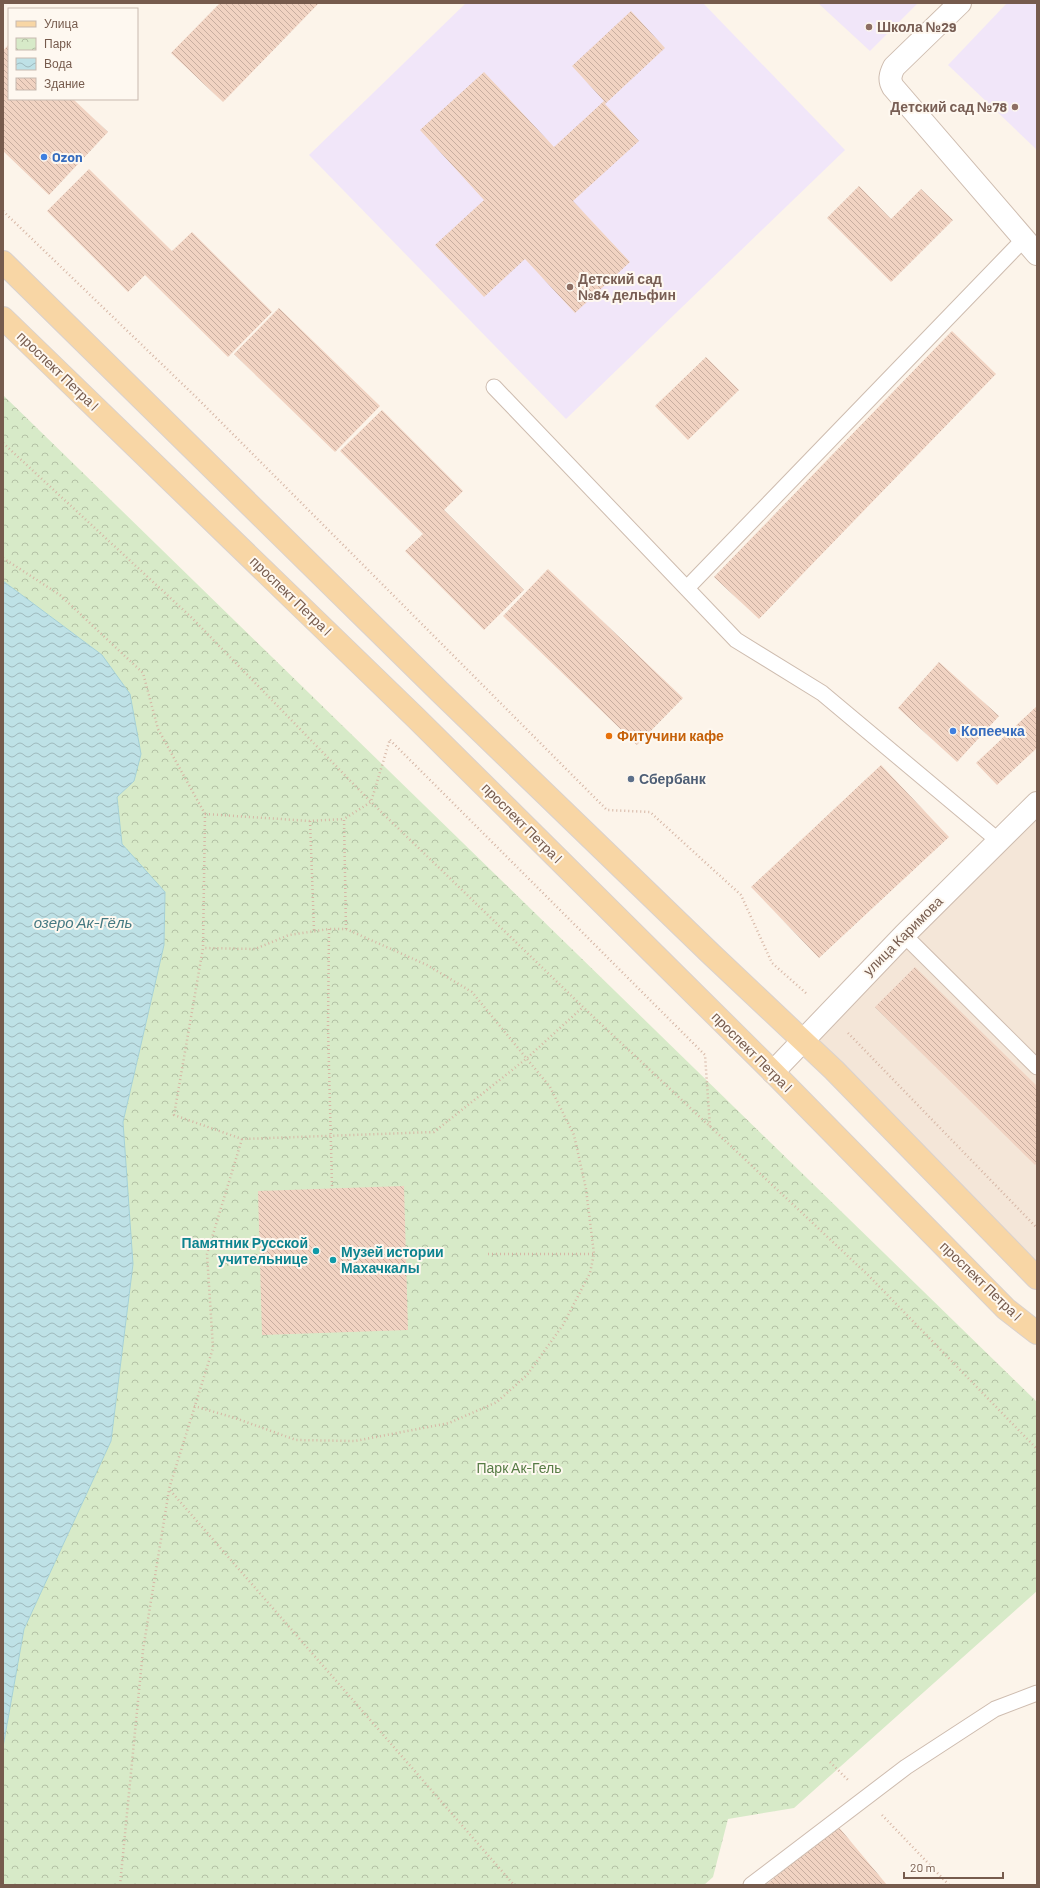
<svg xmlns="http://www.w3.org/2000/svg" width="1040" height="1888" font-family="Barlow,sans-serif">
	<defs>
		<pattern id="park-crowns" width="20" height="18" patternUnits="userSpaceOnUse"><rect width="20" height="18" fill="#d7eac8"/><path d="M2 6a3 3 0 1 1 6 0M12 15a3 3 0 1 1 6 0" fill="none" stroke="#b3c1a5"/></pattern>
		<pattern id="water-waves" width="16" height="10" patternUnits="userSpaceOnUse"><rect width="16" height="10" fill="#bee1e6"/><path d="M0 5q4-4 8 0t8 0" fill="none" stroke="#9fb9bd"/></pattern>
		<pattern id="building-back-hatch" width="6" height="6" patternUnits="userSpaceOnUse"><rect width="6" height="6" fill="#f1d3c2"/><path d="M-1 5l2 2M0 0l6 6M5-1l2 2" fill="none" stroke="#c8aea0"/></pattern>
	</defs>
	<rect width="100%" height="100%" fill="#fcf4ea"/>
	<!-- residential -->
	<polygon fill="#f4e6d8" points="1037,820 1037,1261 813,1039"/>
	<!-- education -->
	<g fill="#f1e6f9">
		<polygon points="466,3 703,3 845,150 566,419 309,155"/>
		<polygon points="818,3 918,3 870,51"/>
		<polygon points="1007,3 1037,3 1037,150 948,65"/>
	</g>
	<!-- park -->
	<polygon fill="url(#park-crowns)" points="3,395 1037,1402 1037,1591 794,1808 728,1819 713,1877 704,1885 3,1885 3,1747 24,1629 111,1441 133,1264 123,1122 164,945 165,892 121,844 117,797 134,781 102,655 3,581"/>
	<!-- water -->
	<polygon fill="url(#water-waves)" stroke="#a5d1d7" points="3,581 102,655 130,694 141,754 134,781 117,797 122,844 165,892 164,945 123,1122 133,1264 111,1441 24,1629 3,1747"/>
	<!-- building -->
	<g fill="url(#building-back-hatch)">
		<polygon points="220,3 319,3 223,102 171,53"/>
		<polygon points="631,11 665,48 605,104 639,141 573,201 630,262 575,313 525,259 484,297 435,245 484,200 420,130 484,72 554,147 604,101 572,66"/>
		<polygon points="9,44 9,99 73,99 108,132 49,195 3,151 3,51"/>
		<polygon points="89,169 172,251 192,232 272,312 228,357 145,275 128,292 47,211"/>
		<polygon points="859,186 891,219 921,189 953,220 891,282 827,218"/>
		<polygon points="279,308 380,406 335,452 234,354"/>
		<polygon points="952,331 996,374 759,619 714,577"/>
		<polygon points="706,357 739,390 688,440 655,406"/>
		<polygon points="382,410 463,491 444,510 524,590 484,630 405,551 423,534 340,451"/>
		<polygon points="548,569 683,698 637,745 503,616"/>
		<polygon points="939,662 999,716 957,762 898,708"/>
		<polygon points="1037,706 1037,748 997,785 976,763"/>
		<polygon points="881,765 949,837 819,958 751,887"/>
		<polygon points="915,967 1037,1086 1037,1163 1035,1165 875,1007"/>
		<polygon points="404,1186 408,1330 262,1335 258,1191"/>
		<polygon points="837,1825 887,1885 766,1885"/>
	</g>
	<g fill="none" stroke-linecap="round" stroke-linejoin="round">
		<!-- lane casing -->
		<g stroke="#cebcaf" stroke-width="17">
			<g id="lane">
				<polyline points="494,387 736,640 822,693 1000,842"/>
				<polyline points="687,588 1024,239"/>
				<polyline points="904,935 1037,1067"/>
				<polyline points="751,1885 906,1767 995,1709 1037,1693"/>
			</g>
		</g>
		<!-- street casing -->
		<g stroke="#cebcaf" stroke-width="24">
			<g id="street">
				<path d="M960,3L894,67C890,75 889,80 893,87L1037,254"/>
				<polyline points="773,1072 904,935 1037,803"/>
			</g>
		</g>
		<!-- primary casing -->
		<g stroke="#d9d1cd" stroke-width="24">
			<g id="primary">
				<polyline points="3,262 440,692 711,954 834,1070 1037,1278"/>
				<polyline points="3,318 416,718 773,1072 1006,1309 1037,1333"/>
			</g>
		</g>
		<!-- path -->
		<g stroke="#d6b6a5" stroke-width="2.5" stroke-dasharray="1 3" stroke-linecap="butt">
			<polyline points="3,211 198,399 607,810 650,812 741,895 772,963 807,994"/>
			<polyline points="3,443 192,618 371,802 583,1007 869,1276 1037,1449"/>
			<polyline points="3,558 60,595 143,673 158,729 205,814 203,948 174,1115 242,1139 434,1132 526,1059 583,1007"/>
			<polyline points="390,740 705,1055 710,1127"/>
			<polyline points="205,814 310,821"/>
			<polyline points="329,929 328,1027 332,1186"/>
			<polyline points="346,929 344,819 371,802 390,739"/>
			<polyline points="314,930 310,821 344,819"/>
			<polyline points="848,1033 1037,1228"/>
			<polyline points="242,1139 207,1254 213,1348 169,1489 514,1885"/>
			<polyline points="488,1254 594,1254"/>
			<polyline points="194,1406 235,1418 296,1440 355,1441 449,1423 497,1402 527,1375 563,1325 590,1273 594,1254 586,1189 574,1135 550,1087 472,992 427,965 346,929 329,929 289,935 255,949 203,948"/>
			<polyline points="830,1762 848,1780"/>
			<polyline points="882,1815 949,1885"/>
			<polyline points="120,1885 143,1650 169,1490"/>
		</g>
		<!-- lane -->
		<use href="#lane" stroke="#fff" stroke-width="15"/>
		<!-- street -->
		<use href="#street" stroke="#fff" stroke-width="22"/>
		<!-- primary -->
		<use href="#primary" stroke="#f8d6a5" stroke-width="22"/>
	</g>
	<!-- markers -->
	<g fill="#8d6e63" stroke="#fef8f0" stroke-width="1.5">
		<circle cx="869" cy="27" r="4"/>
		<circle cx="1015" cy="107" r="4"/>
		<circle cx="570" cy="287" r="4"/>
	</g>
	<g fill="#3f7fe0" stroke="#fef8f0" stroke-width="1.5">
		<circle cx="44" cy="157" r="4"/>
		<circle cx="953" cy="731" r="4"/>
	</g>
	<circle fill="#e8710a" stroke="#fef8f0" stroke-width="1.5" cx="609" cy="736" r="4"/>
	<circle fill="#5c6f8a" stroke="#fef8f0" stroke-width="1.5" cx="631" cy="779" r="4"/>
	<g fill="#0f9aa8" stroke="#fef8f0" stroke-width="1.5">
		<circle cx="316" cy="1251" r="4"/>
		<circle cx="333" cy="1260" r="4"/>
	</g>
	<g text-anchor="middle" stroke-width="4" stroke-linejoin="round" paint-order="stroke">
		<!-- education labels -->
		<g font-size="14" font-weight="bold" fill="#785e54" stroke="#fef8f0" text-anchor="start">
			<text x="877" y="32">Школа №29</text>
			<text x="1007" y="112" text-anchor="end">Детский сад №78</text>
			<text x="578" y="284">Детский сад<tspan x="578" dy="16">№84 дельфин</tspan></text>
		</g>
		<!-- shop labels -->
		<g font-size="14" font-weight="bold" fill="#366cbe" stroke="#fef8f0" text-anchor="start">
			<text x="52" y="162">Ozon</text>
			<text x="961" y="736">Копеечка</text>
		</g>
		<!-- street labels -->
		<g font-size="14" fill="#765b4d" stroke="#fef8f0">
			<text transform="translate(58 371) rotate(44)" y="5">проспект Петра I</text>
			<text transform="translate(291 596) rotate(44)" y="5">проспект Петра I</text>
			<text transform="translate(522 823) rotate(45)" y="5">проспект Петра I</text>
			<text transform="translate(903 936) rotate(-45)" y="5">улица Каримова</text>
			<text transform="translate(752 1052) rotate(45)" y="5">проспект Петра I</text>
			<text transform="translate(981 1281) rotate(44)" y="5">проспект Петра I</text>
		</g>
		<!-- food labels -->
		<g font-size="14" font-weight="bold" fill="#c56008" stroke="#fef8f0" text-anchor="start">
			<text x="617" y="741">Фитучини кафе</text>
		</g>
		<!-- service labels -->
		<g font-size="14" font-weight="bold" fill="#4e5e75" stroke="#fef8f0" text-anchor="start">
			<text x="639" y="784">Сбербанк</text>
		</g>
		<!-- culture labels -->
		<g font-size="14" font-weight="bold" fill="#0d838f" stroke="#fef8f0" text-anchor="end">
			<text x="308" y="1248">Памятник Русской<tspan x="308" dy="16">учительнице</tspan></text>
			<text x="341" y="1257" text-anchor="start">Музей истории<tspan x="341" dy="16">Махачкалы</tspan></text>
		</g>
		<!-- park labels -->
		<g font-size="14" fill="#577c45" stroke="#fef8f0">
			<text x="519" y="1473">Парк Ак-Гель</text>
		</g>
		<!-- water labels -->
		<g font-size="15" font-style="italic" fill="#447982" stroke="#fef8f0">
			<text x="83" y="928">озеро Ак-Гёль</text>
		</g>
	</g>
	<!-- border -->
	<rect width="1040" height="1888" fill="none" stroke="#765b4d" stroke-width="8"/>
	<!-- legend -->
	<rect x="8" y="8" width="130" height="92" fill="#fef8f0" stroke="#c8b9af"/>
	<rect x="16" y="21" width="20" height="6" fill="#f8d6a5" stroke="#c8b9af"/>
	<text x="44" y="28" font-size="12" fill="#765b4d">Улица</text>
	<rect x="16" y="38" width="20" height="12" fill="url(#park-crowns)" stroke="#c8b9af"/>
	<text x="44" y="48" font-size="12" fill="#765b4d">Парк</text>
	<rect x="16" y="58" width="20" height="12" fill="url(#water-waves)" stroke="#c8b9af"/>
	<text x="44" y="68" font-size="12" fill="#765b4d">Вода</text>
	<rect x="16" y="78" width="20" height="12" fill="url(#building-back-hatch)" stroke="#c8b9af"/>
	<text x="44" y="88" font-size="12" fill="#765b4d">Здание</text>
	<!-- scale -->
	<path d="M904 1872v6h99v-6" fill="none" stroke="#765b4d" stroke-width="2"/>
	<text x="910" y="1872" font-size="12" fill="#765b4d" stroke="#fef8f0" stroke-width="3" paint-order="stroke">20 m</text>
</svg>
